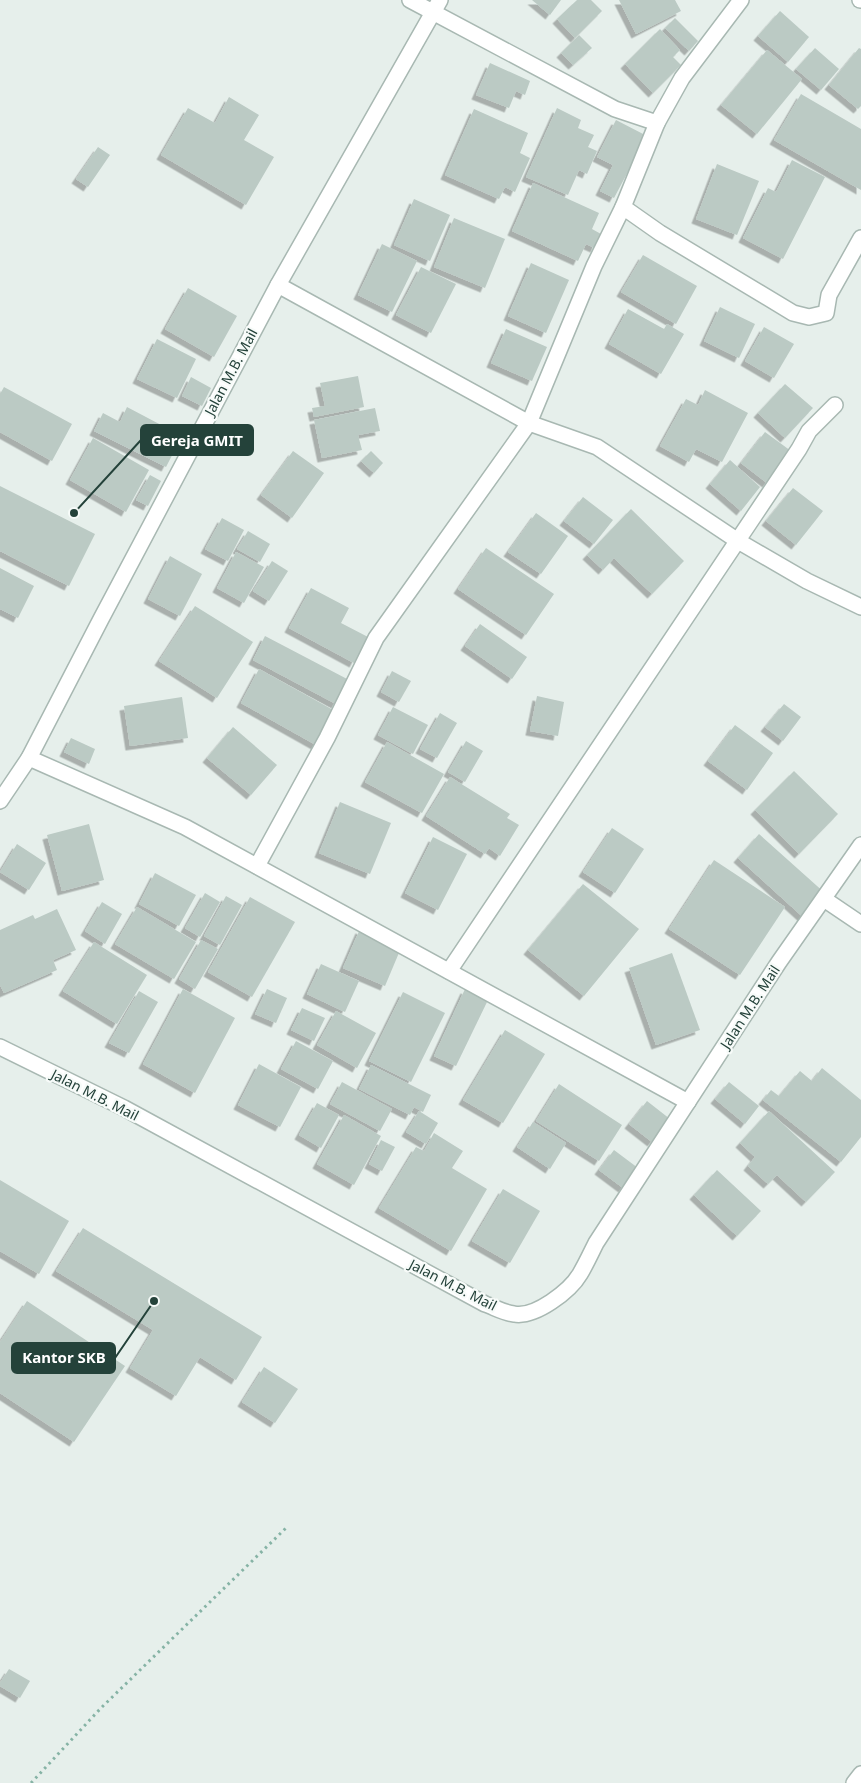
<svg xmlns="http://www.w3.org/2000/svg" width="861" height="1783" font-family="'Noto Sans',sans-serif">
	<defs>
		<filter id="shadow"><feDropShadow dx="-4.5" dy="4.5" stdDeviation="0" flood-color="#0004"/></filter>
	</defs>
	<rect width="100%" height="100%" fill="#e6efeb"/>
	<!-- building -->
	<g fill="#bbcac4" filter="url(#shadow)">
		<polygon points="532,0 561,0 550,15"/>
		<polygon points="577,0 591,0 602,11 575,38 557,19"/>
		<polygon points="619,0 675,0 681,11 636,34"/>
		<polygon points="780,11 809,37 788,62 758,36"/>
		<polygon points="675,18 698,41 689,51 665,28"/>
		<polygon points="660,29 680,50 673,57 681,65 653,93 625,64"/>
		<polygon points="579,35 592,48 573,65 561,53"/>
		<polygon points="815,48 839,69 821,90 796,69"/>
		<polygon points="859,48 861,49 861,106 858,109 829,85"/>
		<polygon points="767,50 802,79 757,134 721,105"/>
		<polygon points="490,63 530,81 525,95 516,91 509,108 476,95"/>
		<polygon points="801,94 861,129 861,190 774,140"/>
		<polygon points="229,97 259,115 244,140 274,157 246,205 161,155 188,108 215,123"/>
		<polygon points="557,108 581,120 578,128 594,135 588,147 597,151 587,174 579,170 568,195 526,177"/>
		<polygon points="474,109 528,133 520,153 530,158 515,192 505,187 499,199 445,175"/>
		<polygon points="616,120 647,136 614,198 600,191 613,165 597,157"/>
		<polygon points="98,147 110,155 88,187 76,179"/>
		<polygon points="792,160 825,177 783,259 743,238 768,188 776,192"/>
		<polygon points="717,164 759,181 737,235 696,219"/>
		<polygon points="533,183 599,213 592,229 601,234 595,248 586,244 578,261 512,231"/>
		<polygon points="414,199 450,215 430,261 394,245"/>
		<polygon points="454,218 505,239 485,288 434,267"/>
		<polygon points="382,244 417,261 392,312 358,295"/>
		<polygon points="643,255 697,286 676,324 621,292"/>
		<polygon points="531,263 569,280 546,333 508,316"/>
		<polygon points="421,267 456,284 431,333 396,315"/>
		<polygon points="188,288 237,316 214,357 165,329"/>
		<polygon points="720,307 755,324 739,358 704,341"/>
		<polygon points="628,309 664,329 667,324 684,334 661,374 609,344"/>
		<polygon points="764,327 794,344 774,378 745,361"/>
		<polygon points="506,329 547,347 532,381 491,363"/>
		<polygon points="157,339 196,359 177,398 137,379"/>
		<polygon points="358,376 364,407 314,417 312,408 325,406 320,383"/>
		<polygon points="191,377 211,388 202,406 182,396"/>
		<polygon points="785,384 813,408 785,438 758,413"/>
		<polygon points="4,387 72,424 52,461 0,432 0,394"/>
		<polygon points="705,390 748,413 722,462 696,449 689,462 660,446 686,399 698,405"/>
		<polygon points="127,407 182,436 166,467 94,431 103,413 120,422"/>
		<polygon points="375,408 380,431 358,435 362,450 322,458 314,420"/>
		<polygon points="765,432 791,451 767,483 741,463"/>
		<polygon points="93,438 149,470 126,512 70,480"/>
		<polygon points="293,451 324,473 292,518 261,495"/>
		<polygon points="371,451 383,463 374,473 361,461"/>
		<polygon points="730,460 760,487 741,511 710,484"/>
		<polygon points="150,475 161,481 148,506 136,500"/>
		<polygon points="0,486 95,534 69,586 0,551"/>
		<polygon points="793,488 823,511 796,545 766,521"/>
		<polygon points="583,497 613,520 594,544 564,521"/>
		<polygon points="631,509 684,561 652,594 614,558 603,570 587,555"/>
		<polygon points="536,513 568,536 541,574 508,552"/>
		<polygon points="222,518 244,530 228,561 205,549"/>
		<polygon points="248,531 270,544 260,562 237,549"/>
		<polygon points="486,548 554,594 526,635 458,589"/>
		<polygon points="236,552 264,567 244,603 217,588"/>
		<polygon points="170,556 202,574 180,616 148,599"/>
		<polygon points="272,561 288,571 269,601 253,591"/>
		<polygon points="0,568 34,586 18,618 0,609"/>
		<polygon points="311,588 349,608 341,623 368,637 354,663 289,628"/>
		<polygon points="195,606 253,642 217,698 159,661"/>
		<polygon points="480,624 527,657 512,679 465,646"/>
		<polygon points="265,636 349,680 336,704 253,660"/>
		<polygon points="259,669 335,711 316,745 241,703"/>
		<polygon points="392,671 411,681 399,702 381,692"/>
		<polygon points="537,696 564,702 558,736 530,731"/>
		<polygon points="182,697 188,738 130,746 124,706"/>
		<polygon points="784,704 801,717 783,741 765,727"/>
		<polygon points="393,707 428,725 413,754 378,735"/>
		<polygon points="440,713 457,723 437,758 420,749"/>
		<polygon points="735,725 773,753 747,790 708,761"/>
		<polygon points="233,727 277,765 251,795 207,758"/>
		<polygon points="71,738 95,749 89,764 64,752"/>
		<polygon points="466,741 483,751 465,782 448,772"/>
		<polygon points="387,742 444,774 422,813 365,782"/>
		<polygon points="794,771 838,814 799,854 755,810"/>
		<polygon points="450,777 510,814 507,818 519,825 500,856 489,848 485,854 426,816"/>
		<polygon points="340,802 391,823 370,874 319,853"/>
		<polygon points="89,824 104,880 62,891 47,835"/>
		<polygon points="612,828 644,849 615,893 583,872"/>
		<polygon points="759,834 826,894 804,918 738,858"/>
		<polygon points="433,837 467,854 438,910 405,893"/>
		<polygon points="17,844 46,863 29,890 0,872"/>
		<polygon points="714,860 785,907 740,975 669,929"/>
		<polygon points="155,873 196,895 179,926 139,904"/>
		<polygon points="583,884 639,929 584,996 528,950"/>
		<polygon points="205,893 220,902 200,937 185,928"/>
		<polygon points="226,896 242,905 220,945 204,936"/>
		<polygon points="250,897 295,922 252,997 208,972"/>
		<polygon points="102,902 122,914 105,944 85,931"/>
		<polygon points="137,907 196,942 174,979 115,944"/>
		<polygon points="57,909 76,950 53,960 57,970 4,993 0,985 0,930 33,915 35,919"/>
		<polygon points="360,929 401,948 385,986 343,968"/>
		<polygon points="201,940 218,949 195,989 179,979"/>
		<polygon points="94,942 147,975 117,1024 63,991"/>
		<polygon points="672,953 700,1030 656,1045 629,968"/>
		<polygon points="321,964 359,981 345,1012 307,994"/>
		<polygon points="183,989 235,1018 195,1093 143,1064"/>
		<polygon points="267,989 287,998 276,1023 255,1014"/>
		<polygon points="465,989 488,1000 456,1066 434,1056"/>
		<polygon points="139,991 158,1002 129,1053 109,1043"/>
		<polygon points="403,992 445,1013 411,1082 369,1061"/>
		<polygon points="302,1008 325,1018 314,1041 291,1030"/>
		<polygon points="336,1011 376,1033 357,1068 317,1045"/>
		<polygon points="505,1030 545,1054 503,1123 463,1100"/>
		<polygon points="296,1041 333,1061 318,1089 281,1069"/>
		<polygon points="259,1064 301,1087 280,1127 238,1105"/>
		<polygon points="371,1065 431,1095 423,1112 414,1107 410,1115 359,1089"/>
		<polygon points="822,1068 861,1100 861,1137 841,1162 763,1100 771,1090 779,1096 800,1071 812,1081"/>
		<polygon points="342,1082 392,1109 380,1131 330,1104"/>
		<polygon points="729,1082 759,1106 745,1124 715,1099"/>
		<polygon points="559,1084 622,1125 599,1161 536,1121"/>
		<polygon points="647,1101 670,1119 652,1142 629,1124"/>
		<polygon points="317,1103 339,1115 321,1148 299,1135"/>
		<polygon points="419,1111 438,1123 426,1144 406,1132"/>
		<polygon points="769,1111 835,1172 806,1202 777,1175 768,1184 748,1166 755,1157 740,1143"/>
		<polygon points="344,1115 381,1136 354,1185 317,1164"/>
		<polygon points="533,1122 566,1143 550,1169 517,1147"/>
		<polygon points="434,1133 463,1151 452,1168 487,1189 451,1251 379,1208 416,1147 424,1151"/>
		<polygon points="381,1140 395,1147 382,1171 369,1164"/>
		<polygon points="614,1150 638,1168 623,1188 599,1170"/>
		<polygon points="717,1170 761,1211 737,1236 694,1195"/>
		<polygon points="0,1180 69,1221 39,1274 0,1251"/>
		<polygon points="503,1189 540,1211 510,1263 472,1241"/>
		<polygon points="83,1228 262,1337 236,1380 200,1357 176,1396 130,1368 153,1330 56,1271"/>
		<polygon points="27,1301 125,1366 74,1442 0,1393 0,1342"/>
		<polygon points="264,1367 298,1389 275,1423 242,1402"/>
		<polygon points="9,1669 30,1681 20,1698 0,1686 0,1683"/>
	</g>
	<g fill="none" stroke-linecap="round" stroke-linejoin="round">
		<!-- minor casing -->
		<g stroke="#a8b8b2" stroke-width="18">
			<g id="minor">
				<polyline points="410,0 615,109 657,123 682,78 741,0"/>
				<polyline points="860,0 861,0"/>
				<polyline points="623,207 660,233 793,313 809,317 826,313 829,295 861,238"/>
				<polyline points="278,285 529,423 597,447 738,541 807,581 861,607"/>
				<polyline points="29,758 185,827 688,1102"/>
				<polyline points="0,801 29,758 101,619 278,285 440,0"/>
				<polyline points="257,866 327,738 376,638 529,423 594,266 623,207 657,123"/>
				<polyline points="824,899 861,924"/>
				<polyline points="449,971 799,449 809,431 835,405"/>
				<path d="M0,1047L124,1108L485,1304C494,1307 504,1313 514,1314C535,1318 570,1291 580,1274C586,1264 591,1253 596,1243L779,962L861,845"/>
				<polyline points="854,1783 861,1774"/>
			</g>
		</g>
		<!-- path -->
		<polyline stroke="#86b3a5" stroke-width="3" stroke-dasharray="2.5 4" stroke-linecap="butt" points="31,1783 101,1708 286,1528"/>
		<!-- minor -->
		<use href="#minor" stroke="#fff" stroke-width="15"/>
	</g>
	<g text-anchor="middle" stroke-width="4.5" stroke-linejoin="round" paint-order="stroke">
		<!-- street labels -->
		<g font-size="14" fill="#24423a" stroke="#f7fbf9">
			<text transform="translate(231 372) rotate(-62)" y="5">Jalan M.B. Mail</text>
			<text transform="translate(750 1007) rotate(-57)" y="5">Jalan M.B. Mail</text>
			<text transform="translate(95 1095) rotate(27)" y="5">Jalan M.B. Mail</text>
			<text transform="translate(453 1285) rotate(27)" y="5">Jalan M.B. Mail</text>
		</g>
	</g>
	<!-- callouts -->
	<path fill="none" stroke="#24423a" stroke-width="2" d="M74 513L141 440M154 1301L115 1358"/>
	<g fill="#24423a" stroke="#f7fbf9" stroke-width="2">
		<circle cx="74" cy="513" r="5"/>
		<circle cx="154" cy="1301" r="5"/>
	</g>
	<g fill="#24423a" stroke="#24423a" stroke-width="2">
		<rect x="141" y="425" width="112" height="30" rx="5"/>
		<rect x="12" y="1343" width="103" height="30" rx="5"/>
	</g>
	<g font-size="15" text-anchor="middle" font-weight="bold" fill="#fff">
		<text x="197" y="446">Gereja GMIT</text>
		<text x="64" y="1363">Kantor SKB</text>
	</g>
</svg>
